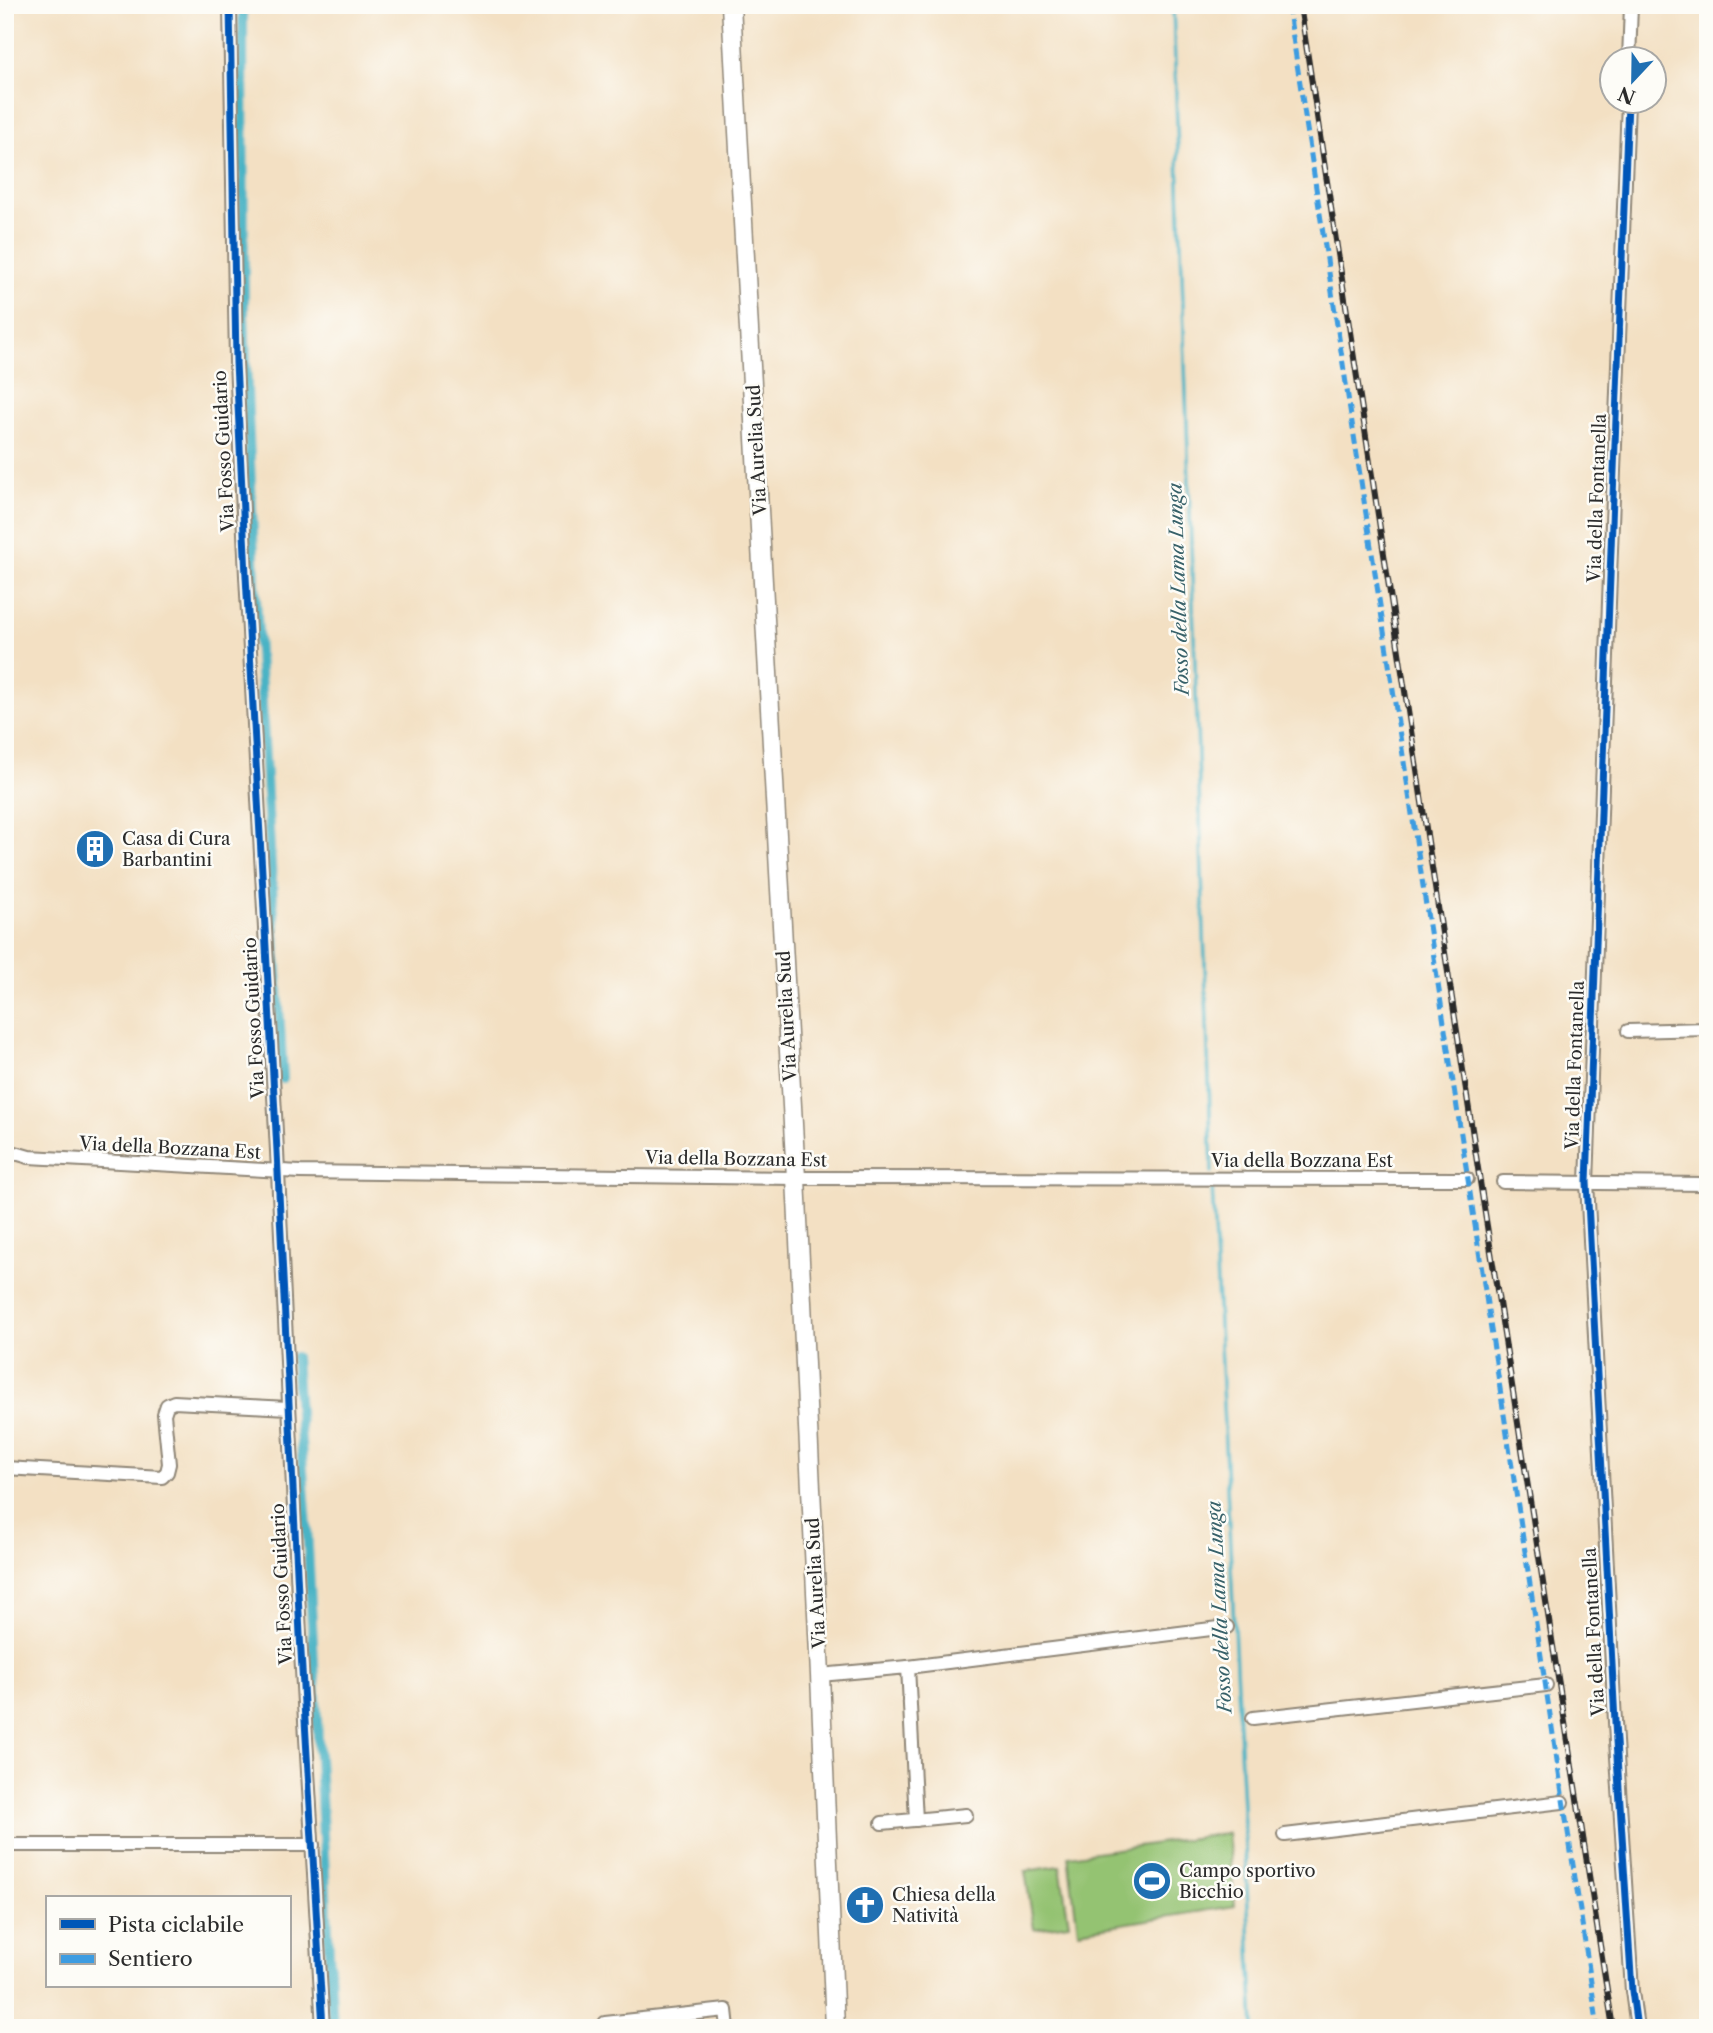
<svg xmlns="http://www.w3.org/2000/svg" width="1713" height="2033" font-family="'Libre Caslon Text',serif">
	<rect width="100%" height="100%" fill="#fdfcf7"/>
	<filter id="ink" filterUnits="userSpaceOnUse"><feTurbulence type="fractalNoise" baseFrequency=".0143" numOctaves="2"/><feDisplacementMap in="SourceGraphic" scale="14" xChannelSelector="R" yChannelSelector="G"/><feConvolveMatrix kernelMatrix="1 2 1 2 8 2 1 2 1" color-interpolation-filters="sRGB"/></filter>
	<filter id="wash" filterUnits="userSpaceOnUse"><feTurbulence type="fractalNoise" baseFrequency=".00686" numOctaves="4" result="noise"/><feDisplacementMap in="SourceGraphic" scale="28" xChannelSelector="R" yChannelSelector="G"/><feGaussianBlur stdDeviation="1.57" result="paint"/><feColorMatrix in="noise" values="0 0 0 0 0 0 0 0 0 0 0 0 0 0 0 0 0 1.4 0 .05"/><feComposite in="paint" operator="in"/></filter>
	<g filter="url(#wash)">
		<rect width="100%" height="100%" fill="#f3e0c3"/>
		<!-- green -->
		<g fill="#94c372" stroke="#60774e" stroke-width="2">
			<polygon points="1228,1833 1235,1906 1078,1931 1068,1856"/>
			<polygon points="1060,1866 1069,1924 1034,1929 1025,1871"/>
		</g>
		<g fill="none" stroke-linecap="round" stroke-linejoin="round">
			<!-- stream -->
			<g stroke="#48b3c5" stroke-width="3.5">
				<polyline points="1173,5 1212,1172"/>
				<polyline points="1212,1184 1254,2028"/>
			</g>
			<!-- canal -->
			<g stroke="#48b3c5" stroke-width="10">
				<polyline points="243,5 244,316 255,581 283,1079"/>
				<polyline points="295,1357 307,1527 333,2028"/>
			</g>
		</g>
	</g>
	<g filter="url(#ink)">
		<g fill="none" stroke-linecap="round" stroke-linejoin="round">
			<!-- street casing -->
			<g stroke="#8f8677" stroke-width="16">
				<g id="street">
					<polyline points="230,5 236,362 246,576 277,1151 300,1635 323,2028"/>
					<polyline points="1629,60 1631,5"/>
					<polyline points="1628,102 1587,1182 1616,1741 1632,1991 1637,2028"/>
					<polyline points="1628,1031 1708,1029"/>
					<polyline points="5,1150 29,1157 300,1172 796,1178 1467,1179"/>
					<polyline points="1503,1182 1708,1184"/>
					<polyline points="5,1468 162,1477 167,1472 169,1464 164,1414 167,1405 174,1402 288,1408"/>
					<polyline points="908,1667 1227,1627"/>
					<polyline points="820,1675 908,1667 916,1820"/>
					<polyline points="1253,1718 1546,1685"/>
					<polyline points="882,1823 966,1815"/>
					<polyline points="1285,1835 1562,1802"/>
					<polyline points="5,1845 313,1845"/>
					<polyline points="605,2028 605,2023 726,2010 728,2028"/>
				</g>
			</g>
			<!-- secondary casing -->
			<g stroke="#8f8677" stroke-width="21">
				<polyline id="secondary" points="731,5 796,1178 820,1675 835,2028"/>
			</g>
			<!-- street -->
			<use href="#street" stroke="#fff" stroke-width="12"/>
			<!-- secondary -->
			<use href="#secondary" stroke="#fff" stroke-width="18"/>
			<!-- rail casing -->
			<g stroke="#2b2b2b" stroke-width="6">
				<polyline id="rail" points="1300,5 1481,1188 1613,2028"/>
			</g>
			<!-- rail -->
			<use href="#rail" stroke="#fdfcf7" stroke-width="3.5" stroke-dasharray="10" stroke-linecap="butt"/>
			<!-- quiet -->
			<polyline stroke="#3d9ce1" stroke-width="5" stroke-dasharray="10 5" stroke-linecap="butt" points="1288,5 1598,2028"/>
			<!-- cycleway casing -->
			<g stroke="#fdfcf7" stroke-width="11">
				<g id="cycleway">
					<polyline points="230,5 236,362 246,576 277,1151 300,1635 323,2028"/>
					<polyline points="1628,102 1587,1182 1616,1741 1632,1991 1637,2028"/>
				</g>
			</g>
			<!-- cycleway -->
			<use href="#cycleway" stroke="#0057b8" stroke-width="7"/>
		</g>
	</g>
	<!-- icons -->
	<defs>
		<g id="building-disc" transform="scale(2.0125)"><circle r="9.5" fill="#1f6fb2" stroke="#fdfcf7"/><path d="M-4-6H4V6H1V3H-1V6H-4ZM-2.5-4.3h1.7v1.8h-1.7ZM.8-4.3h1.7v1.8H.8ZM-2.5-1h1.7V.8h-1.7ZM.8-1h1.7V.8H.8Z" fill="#fff"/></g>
		<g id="stadium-disc" transform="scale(2.0125)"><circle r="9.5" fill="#1f6fb2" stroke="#fdfcf7"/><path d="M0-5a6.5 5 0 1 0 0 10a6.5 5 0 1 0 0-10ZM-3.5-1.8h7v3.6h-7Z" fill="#fff"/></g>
		<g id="church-disc" transform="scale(2.0125)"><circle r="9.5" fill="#1f6fb2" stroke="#fdfcf7"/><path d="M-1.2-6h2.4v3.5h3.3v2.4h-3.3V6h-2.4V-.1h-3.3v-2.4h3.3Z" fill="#fff"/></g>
	</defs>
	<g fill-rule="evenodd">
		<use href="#building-disc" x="95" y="849"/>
		<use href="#stadium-disc" x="1152" y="1881"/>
		<use href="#church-disc" x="865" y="1905"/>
	</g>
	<g text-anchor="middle" stroke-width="5" stroke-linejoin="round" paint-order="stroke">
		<!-- street labels -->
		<g font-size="18" fill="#2b2b2b" stroke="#fdfcf7">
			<text transform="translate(757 450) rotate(-93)" y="6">Via Aurelia Sud</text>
			<text transform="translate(224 451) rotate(-93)" y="6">Via Fosso Guidario</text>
			<text transform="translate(1597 498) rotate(-88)" y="6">Via della Fontanella</text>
			<text transform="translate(787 1016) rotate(-93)" y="6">Via Aurelia Sud</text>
			<text transform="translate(254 1018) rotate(-93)" y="6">Via Fosso Guidario</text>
			<text transform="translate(1575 1065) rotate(-88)" y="6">Via della Fontanella</text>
			<text transform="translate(170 1148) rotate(3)" y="6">Via della Bozzana Est</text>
			<text transform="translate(736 1159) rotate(1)" y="6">Via della Bozzana Est</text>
			<text x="1302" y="1167">Via della Bozzana Est</text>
			<text transform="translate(816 1583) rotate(-93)" y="6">Via Aurelia Sud</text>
			<text transform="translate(282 1584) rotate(-93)" y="6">Via Fosso Guidario</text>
			<text transform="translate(1594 1632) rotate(-93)" y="6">Via della Fontanella</text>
		</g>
		<!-- poi labels -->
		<g font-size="18" fill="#2b2b2b" stroke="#fdfcf7" text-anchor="start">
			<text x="122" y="845">Casa di Cura<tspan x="122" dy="21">Barbantini</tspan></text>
			<text x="1179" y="1877">Campo sportivo<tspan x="1179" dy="21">Bicchio</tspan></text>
			<text x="892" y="1901">Chiesa della<tspan x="892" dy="21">Natività</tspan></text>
		</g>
		<!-- water labels -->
		<g font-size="19" font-style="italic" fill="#376169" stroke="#fdfcf7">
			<text transform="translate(1178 589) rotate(-92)" y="7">Fosso della Lama Lunga</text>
			<text transform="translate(1219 1607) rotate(-93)" y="7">Fosso della Lama Lunga</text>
		</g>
	</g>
	<!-- margin -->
	<rect width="1713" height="2033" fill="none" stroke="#fdfcf7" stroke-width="28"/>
	<!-- legend -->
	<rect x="46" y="1896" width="245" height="91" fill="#fdfcf7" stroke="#a9a8a5" stroke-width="2"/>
	<rect x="60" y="1919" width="35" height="10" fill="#0057b8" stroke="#a9a8a5" stroke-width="2"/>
	<text x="108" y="1932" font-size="21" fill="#2b2b2b">Pista ciclabile</text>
	<rect x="60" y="1954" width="35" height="10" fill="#3d9ce1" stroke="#a9a8a5" stroke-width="2"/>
	<text x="108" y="1966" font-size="21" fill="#2b2b2b">Sentiero</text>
	<!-- north arrow -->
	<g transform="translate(1633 80) rotate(202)"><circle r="33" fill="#fdfcf7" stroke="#a9a8a5" stroke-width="2"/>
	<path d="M0-5L12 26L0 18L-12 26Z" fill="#1f6fb2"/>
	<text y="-10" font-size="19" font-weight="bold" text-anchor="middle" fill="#2b2b2b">N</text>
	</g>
</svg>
